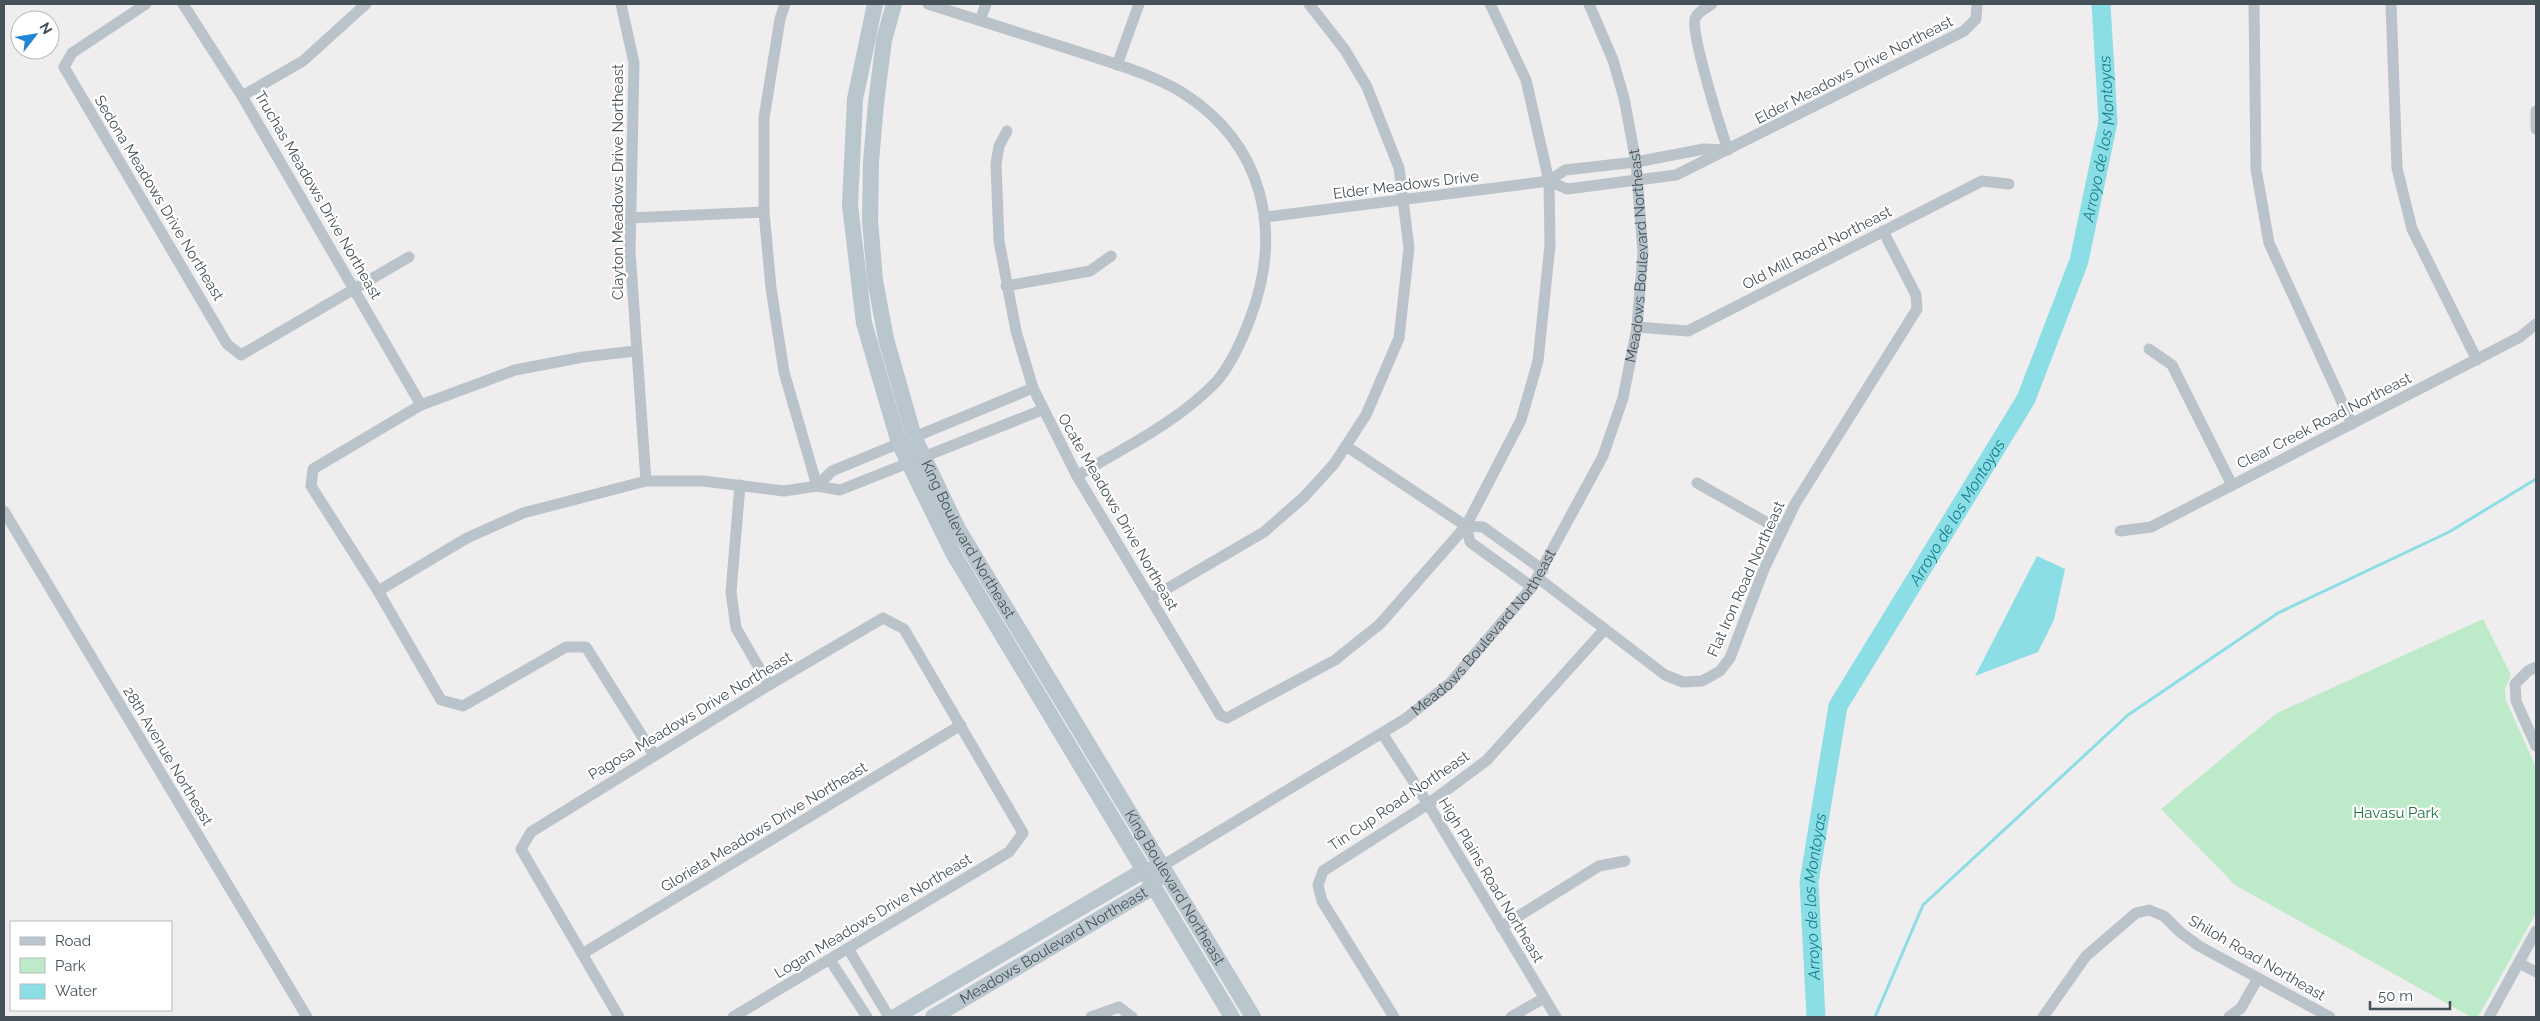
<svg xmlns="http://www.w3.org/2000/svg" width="2540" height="1021" font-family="Raleway,sans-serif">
	<rect width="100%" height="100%" fill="#efeded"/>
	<!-- green -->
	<polygon fill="#bdebc9" points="2483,619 2511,675 2505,689 2506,701 2536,767 2536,913 2478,1017 2471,1017 2235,885 2161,809 2277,713"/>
	<!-- water -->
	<polygon fill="#8cdee6" points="2037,556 2065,569 2054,620 2038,652 1975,676"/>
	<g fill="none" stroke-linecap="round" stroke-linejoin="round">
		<!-- stream -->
		<polyline stroke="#8cdee6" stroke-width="3" points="1875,1017 1923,905 2128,715 2278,613 2449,532 2536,479"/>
		<!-- river -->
		<path stroke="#8cdee6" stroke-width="19" id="s1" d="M1816,1017L1809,882L1838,706L2026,399L2079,261L2108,122L2101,4"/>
		<!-- street -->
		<g stroke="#b9c3c9" stroke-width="11">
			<polyline points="146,4 72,53 64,67 227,344 241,355 409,257"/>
			<polyline points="183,4 242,96 421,405"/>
			<polyline points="621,4 634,63 630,251 646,481"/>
			<polyline points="785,4 780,19 764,118 764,212 771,288 784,372 817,486"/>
			<path d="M928,4C979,20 1029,36 1079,52C1114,64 1152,74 1183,93C1263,144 1283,230 1251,316C1243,338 1232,363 1217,381C1178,422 1125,447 1077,476"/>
			<path d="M1712,4C1706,8 1697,12 1695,19C1691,35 1721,130 1728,150"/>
			<polyline points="2254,4 2256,169 2269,243 2352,424"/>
			<polyline points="2391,4 2397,168 2412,229 2477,360"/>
			<polyline points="980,20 986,4"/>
			<polyline points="1117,65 1139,4"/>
			<polyline points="242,96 303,61 366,4"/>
			<polyline points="2536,111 2536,129"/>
			<polyline points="1007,131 999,146 996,164 999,241 1016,331 1033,388 1077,476 1216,708 1220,715 1227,718 1335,660 1380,624 1466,526 1521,420 1538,361 1550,245 1549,181 1526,80 1490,4"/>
			<polyline points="1549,181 1567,189 1676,175 1964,31 1976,19 1977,4"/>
			<polyline points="1266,217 1549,181 1565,170 1636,162 1704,149 1726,150"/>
			<polyline points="630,218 764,212"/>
			<polyline points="1006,286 1090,271 1111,256"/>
			<polyline points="1637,327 1688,331 1982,181 2009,184"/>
			<polyline points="2149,349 2172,365 2232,485"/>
			<polyline points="635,351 583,357 515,370 421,405 313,469 311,486 378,591 441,700 463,706 566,647 586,647 654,755"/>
			<polyline points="1346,446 1466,526 1483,527 1543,570"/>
			<polyline points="1697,483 1782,531"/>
			<polyline points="740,485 731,592 736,628 769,685"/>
			<polyline points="817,486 832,471 1033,388"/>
			<polyline points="4,511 307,1017"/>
			<polyline points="1466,526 1470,542 1532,587"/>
			<polyline points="2120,531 2151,527 2520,337 2536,324"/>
			<polyline points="1538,578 1665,675 1683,682 1702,681 1720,671 1730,658 1764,569 1795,504 1917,309 1916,295 1883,231"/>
			<polyline points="378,591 467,538 523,513 646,481 703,481 784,491 817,486 840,490 1042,410"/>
			<polyline points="1151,598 1264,532 1304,497 1334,464 1366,415 1399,338 1409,248 1399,168 1367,87 1345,50 1309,4"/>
			<polyline points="2536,667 2528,671 2515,684 2516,701 2536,746"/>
			<polyline points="1382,733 1428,804 1556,1017"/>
			<path id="s2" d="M1162,866L1405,719L1450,683L1532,587L1603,456L1623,398L1637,327L1643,253L1636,162L1624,98L1613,60L1589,4"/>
			<polyline points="1501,927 1599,866 1625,861"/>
			<polyline points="849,950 889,1017"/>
			<polyline points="582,954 961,725"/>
			<polyline points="830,960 867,1017"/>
			<polyline points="2519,963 2536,972"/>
			<polyline points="619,1017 521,849 531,832 769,685 883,618 904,629 1023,833 1009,852 733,1017"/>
			<polyline points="1091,1017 1119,1007 1132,1017"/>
			<polyline points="1394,1017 1322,901 1318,885 1323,871 1428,804 1487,760 1604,630"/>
			<polyline points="1511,1017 1544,998"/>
			<polyline points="2043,1017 2086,956 2136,913 2149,910 2164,916 2180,932 2199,946 2330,1017"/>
			<polyline points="2229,1017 2241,1008 2258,978"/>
			<polyline points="2489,1017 2536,931"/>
		</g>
		<!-- secondary -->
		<g stroke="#b9c6ce" stroke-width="16">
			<polyline points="875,4 855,99 850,205 864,323 899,443 953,553 1232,1017"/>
			<path id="s3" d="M894,4L884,40L876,103L871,162L870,220L875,280L886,339L914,437L958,529L1253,1017"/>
			<polyline points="895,1017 1143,871 1153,869"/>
			<path id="s4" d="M933,1017L1153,887L1157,878"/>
		</g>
	</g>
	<g text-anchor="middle" stroke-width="4.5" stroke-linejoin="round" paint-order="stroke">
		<!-- street labels -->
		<g font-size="15" fill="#465259" stroke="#fff">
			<text transform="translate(1854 70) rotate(-27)" y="5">Elder Meadows Drive Northeast</text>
			<text transform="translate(618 182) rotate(-90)" y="5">Clayton Meadows Drive Northeast</text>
			<text transform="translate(1406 185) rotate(-7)" y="5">Elder Meadows Drive</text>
			<text transform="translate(318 195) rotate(60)" y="5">Truchas Meadows Drive Northeast</text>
			<text transform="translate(159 198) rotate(59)" y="5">Sedona Meadows Drive Northeast</text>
			<text transform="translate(1817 248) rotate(-27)" y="5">Old Mill Road Northeast</text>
			<text dy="5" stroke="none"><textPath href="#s2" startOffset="822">Meadows Boulevard Northeast</textPath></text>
			<text transform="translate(2324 421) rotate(-27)" y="5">Clear Creek Road Northeast</text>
			<text transform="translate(1118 512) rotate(60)" y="5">Ocate Meadows Drive Northeast</text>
			<text dy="5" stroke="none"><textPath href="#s3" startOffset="556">King Boulevard Northeast</textPath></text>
			<text transform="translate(1746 579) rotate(-66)" y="5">Flat Iron Road Northeast</text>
			<text dy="5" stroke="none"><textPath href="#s2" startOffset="402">Meadows Boulevard Northeast</textPath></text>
			<text transform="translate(690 716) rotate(-31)" y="5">Pagosa Meadows Drive Northeast</text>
			<text transform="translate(168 756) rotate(59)" y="5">28th Avenue Northeast</text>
			<text transform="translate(1399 801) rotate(-34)" y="5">Tin Cup Road Northeast</text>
			<text transform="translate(764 827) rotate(-31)" y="5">Glorieta Meadows Drive Northeast</text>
			<text transform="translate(1491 880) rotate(59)" y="5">High Plains Road Northeast</text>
			<text dy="5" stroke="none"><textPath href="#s3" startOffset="961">King Boulevard Northeast</textPath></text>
			<text transform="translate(873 916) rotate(-31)" y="5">Logan Meadows Drive Northeast</text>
			<text dy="5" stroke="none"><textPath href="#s4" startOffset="140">Meadows Boulevard Northeast</textPath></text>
			<text transform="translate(2257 958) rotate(30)" y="5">Shiloh Road Northeast</text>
		</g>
		<!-- park labels -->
		<g font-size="15" fill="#1c753e" stroke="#fff">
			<text x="2396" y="818">Havasu Park</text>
		</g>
		<!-- water labels -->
		<g font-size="16" font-style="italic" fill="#147f89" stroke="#fff">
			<text dy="6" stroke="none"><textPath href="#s1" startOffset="946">Arroyo de los Montoyas</textPath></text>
			<text dy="6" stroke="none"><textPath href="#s1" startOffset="541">Arroyo de los Montoyas</textPath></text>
			<text dy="6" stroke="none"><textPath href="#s1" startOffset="121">Arroyo de los Montoyas</textPath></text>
		</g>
	</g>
	<!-- border -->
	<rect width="2540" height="1021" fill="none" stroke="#465259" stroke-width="10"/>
	<!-- legend -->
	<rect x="10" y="921" width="162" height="90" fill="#ffffff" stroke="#b5babd"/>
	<rect x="20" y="937" width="25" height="8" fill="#b9c6ce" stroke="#b5babd"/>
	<text x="55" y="946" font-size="15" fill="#465259">Road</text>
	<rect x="20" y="958" width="25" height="15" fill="#bdebc9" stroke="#b5babd"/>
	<text x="55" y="971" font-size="15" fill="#465259">Park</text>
	<rect x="20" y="984" width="25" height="15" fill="#8cdee6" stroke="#b5babd"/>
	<text x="55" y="996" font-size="15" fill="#465259">Water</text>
	<!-- north arrow -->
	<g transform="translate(35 35) rotate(59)"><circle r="24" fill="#ffffff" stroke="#b5babd"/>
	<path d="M0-4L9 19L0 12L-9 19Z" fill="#2385d3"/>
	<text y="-8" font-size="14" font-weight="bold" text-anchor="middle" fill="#465259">N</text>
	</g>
	<!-- scale -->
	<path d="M2370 1001v8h80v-8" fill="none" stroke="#465259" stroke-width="2.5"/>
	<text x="2378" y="1001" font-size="15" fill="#465259" stroke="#ffffff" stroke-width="4" paint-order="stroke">50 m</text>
</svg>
